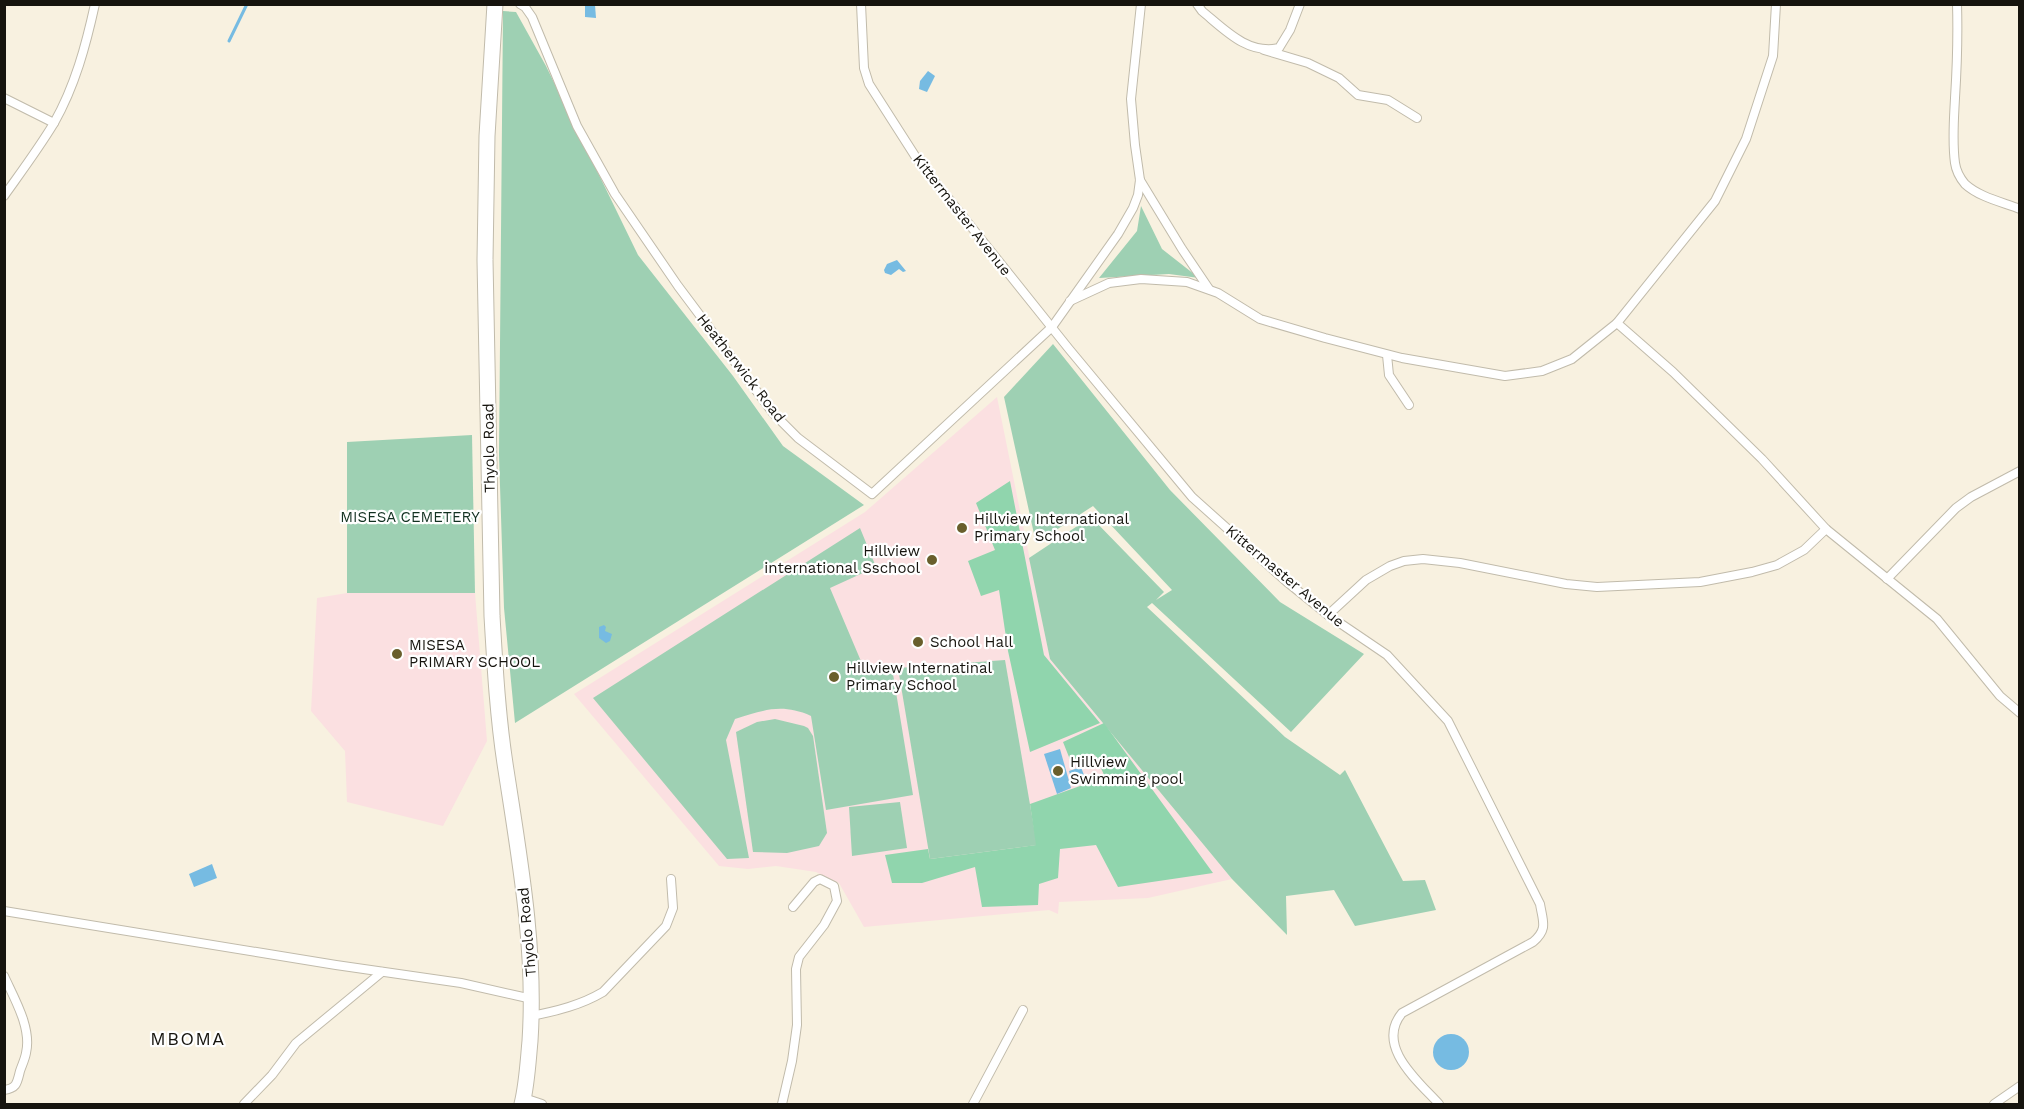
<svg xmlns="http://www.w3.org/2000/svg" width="2024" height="1109" font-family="'Work Sans',sans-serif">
	<rect width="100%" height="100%" fill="#f8f1e0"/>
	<!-- education -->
	<g fill="#fbe0e1">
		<polygon points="997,397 1050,659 1232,879 1148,898 1059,902 1058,914 1049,910 864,927 839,883 816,872 776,866 748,869 719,866 574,694 865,512"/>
		<polygon points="347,593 475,593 487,741 443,826 347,802 345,751 311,711 317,598"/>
	</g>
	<!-- green -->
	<g fill="#9ed0b3">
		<polygon points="503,11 516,12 546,66 638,255 733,376 783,446 864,505 515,723 504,608 499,455"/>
		<polygon points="1141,206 1162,249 1199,278 1169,274 1099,278 1137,231"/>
		<polygon points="1053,344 1170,490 1280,602 1364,654 1291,732 1152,603 1147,607 1285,737 1340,775 1345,770 1403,881 1425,880 1436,910 1355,926 1334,890 1286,896 1287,935 1232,879 1050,659 1029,558 1091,517 1164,592 1156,600 1172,590 1093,506 1036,543 1004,397"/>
		<polygon points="472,435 475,593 347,593 347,442"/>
		<path d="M860,528L876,567L830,588L866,673L893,674L913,795L826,810L811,716C782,703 764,710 735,719L726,740L749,858L727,859L593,698Z"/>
		<polygon points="1005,660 1037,845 930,859 898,668"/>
		<polygon points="775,719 804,726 808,728 813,736 827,833 819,846 787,853 753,852 736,732 757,722"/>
		<polygon points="900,802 907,848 852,856 849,807"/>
	</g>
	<!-- forest -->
	<g fill="#90d5ad">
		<polygon points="1010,481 1044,655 1100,723 1030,752 1008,651 999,590 981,596 968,561 995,550 976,503"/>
		<polygon points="1104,723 1213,873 1118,887 1096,845 1060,849 1058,878 1039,884 1038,905 982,907 975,867 922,883 892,883 885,855 928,849 930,859 1036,845 1030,804 1105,777 1095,755 1071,762 1063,742"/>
	</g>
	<!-- water -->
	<g fill="#76bbe2">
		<polygon points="585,5 595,5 596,18 585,17"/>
		<polygon points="928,71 935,76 927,92 919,89 920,81"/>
		<polygon points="897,260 906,271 903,272 899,269 891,275 885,273 884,270 887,264"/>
		<polygon points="604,625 606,627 605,631 612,634 610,641 606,643 599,638 599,627"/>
		<polygon points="1060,749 1071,788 1057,794 1044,754"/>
		<polygon points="1081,767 1085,778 1072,781 1069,771"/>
		<polygon points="212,864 217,878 194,887 189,874"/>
		<circle cx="1451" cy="1052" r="18"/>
	</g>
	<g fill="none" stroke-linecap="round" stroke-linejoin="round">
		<!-- stream -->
		<polyline stroke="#76bbe2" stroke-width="3" points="229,41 247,4"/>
		<!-- street casing -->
		<g stroke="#c1bbab" stroke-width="10">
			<g id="street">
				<polyline points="520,4 525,7 532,17 577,126 615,194 678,286 773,413 798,438 872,494 1052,327 1118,234 1133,208 1138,195 1140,180 1135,145 1131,99 1141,4"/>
				<path d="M861,4L864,68L869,84L917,159L1069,349L1192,497L1287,582L1328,615L1387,655L1448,721L1540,904C1543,922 1548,929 1533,942L1402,1013C1375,1046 1418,1081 1439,1104"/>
				<path d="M1197,4L1202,11C1225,30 1248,55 1279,48L1290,30L1300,4"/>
				<path d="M1957,4C1958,36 1957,66 1955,98C1954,119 1952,141 1955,163C1956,170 1960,178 1965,184C1979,197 2002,202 2020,209"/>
				<polyline points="1264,50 1308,63 1339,78 1358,95 1388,100 1417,118"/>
				<polyline points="4,98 54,123"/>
				<polyline points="1140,180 1182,249 1209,289"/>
				<path d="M4,196C21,172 39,148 54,123C75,86 86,45 95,4"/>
				<polyline points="1070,301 1109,283 1141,279 1187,282 1218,293 1260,319 1325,338 1402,358 1505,376 1542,371 1572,359 1617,323 1715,201 1746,139 1773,56 1776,4"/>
				<polyline points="1617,323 1673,372 1762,459 1826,529 1937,619 2000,696 2020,713"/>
				<polyline points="1387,355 1389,375 1409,405"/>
				<polyline points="1887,579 1956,508 1971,497 2020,471"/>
				<polyline points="1328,615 1366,580 1390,566 1404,561 1423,559 1460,563 1566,584 1597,587 1700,582 1752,572 1777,565 1804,550 1826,529"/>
				<polyline points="4,911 336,965 461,983 532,999"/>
				<path d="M4,976C14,998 32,1028 26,1053C25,1059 22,1065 20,1071C17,1083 17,1088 4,1090"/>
				<path d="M531,1016C557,1011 581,1005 603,992L666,926L673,908L671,879"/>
				<polyline points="524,1098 542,1104"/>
				<polyline points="244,1104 272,1075 296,1043 382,972"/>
				<polyline points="782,1104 792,1061 797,1025 796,969 799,957 824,925 837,901 834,886 820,879 814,882 793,907"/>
				<polyline points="973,1104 1023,1010"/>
				<polyline points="1994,1104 2020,1086"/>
			</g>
		</g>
		<!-- highway casing -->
		<g stroke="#c1bbab" stroke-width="17">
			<path id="highway" d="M495,4L487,136L485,260L492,616C495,668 498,720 506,770C520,861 536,950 530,1041C528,1062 527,1084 522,1104"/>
		</g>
		<!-- street -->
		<use href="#street" stroke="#fff" stroke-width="8"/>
		<!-- highway -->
		<use href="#highway" stroke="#fff" stroke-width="15"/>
	</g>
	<!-- markers -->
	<g fill="#695f2c" stroke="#fff" stroke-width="2">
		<circle cx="962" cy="528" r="6"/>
		<circle cx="932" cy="560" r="6"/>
		<circle cx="918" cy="642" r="6"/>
		<circle cx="397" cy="654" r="6"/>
		<circle cx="834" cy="677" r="6"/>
		<circle cx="1058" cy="771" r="6"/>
	</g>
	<g text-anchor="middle" stroke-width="4.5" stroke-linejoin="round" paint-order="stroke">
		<!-- street labels -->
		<g font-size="15" fill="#16140e" stroke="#fff">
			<text transform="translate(962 215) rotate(52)" y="5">Kittermaster Avenue</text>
			<text transform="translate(741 368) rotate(52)" y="5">Heatherwick Road</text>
			<text transform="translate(489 448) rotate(-91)" y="5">Thyolo Road</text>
			<text transform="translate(1285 576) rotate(40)" y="5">Kittermaster Avenue</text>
			<text transform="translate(527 932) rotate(-95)" y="5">Thyolo Road</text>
		</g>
		<!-- park labels -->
		<g font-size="15" fill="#123121" stroke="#fff">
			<text x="410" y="522">MISESA CEMETERY</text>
		</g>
		<!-- poi labels -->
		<g font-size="15" fill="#16140e" stroke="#fff" text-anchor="start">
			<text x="974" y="524">Hillview International<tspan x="974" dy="17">Primary School</tspan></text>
			<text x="920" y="556" text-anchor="end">Hillview<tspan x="920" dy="17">international Sschool</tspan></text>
			<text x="930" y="647">School Hall</text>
			<text x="409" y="650">MISESA<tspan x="409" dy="17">PRIMARY SCHOOL</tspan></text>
			<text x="846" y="673">Hillview Internatinal<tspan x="846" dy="17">Primary School</tspan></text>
			<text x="1070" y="767">Hillview<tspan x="1070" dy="17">Swimming pool</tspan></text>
		</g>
		<!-- quarter labels -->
		<g font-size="18" letter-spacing="1.5" fill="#16140e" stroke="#fff">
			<text x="188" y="1045">MBOMA</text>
		</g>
	</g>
	<!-- border -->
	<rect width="2024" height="1109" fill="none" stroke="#16140e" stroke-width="12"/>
</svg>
